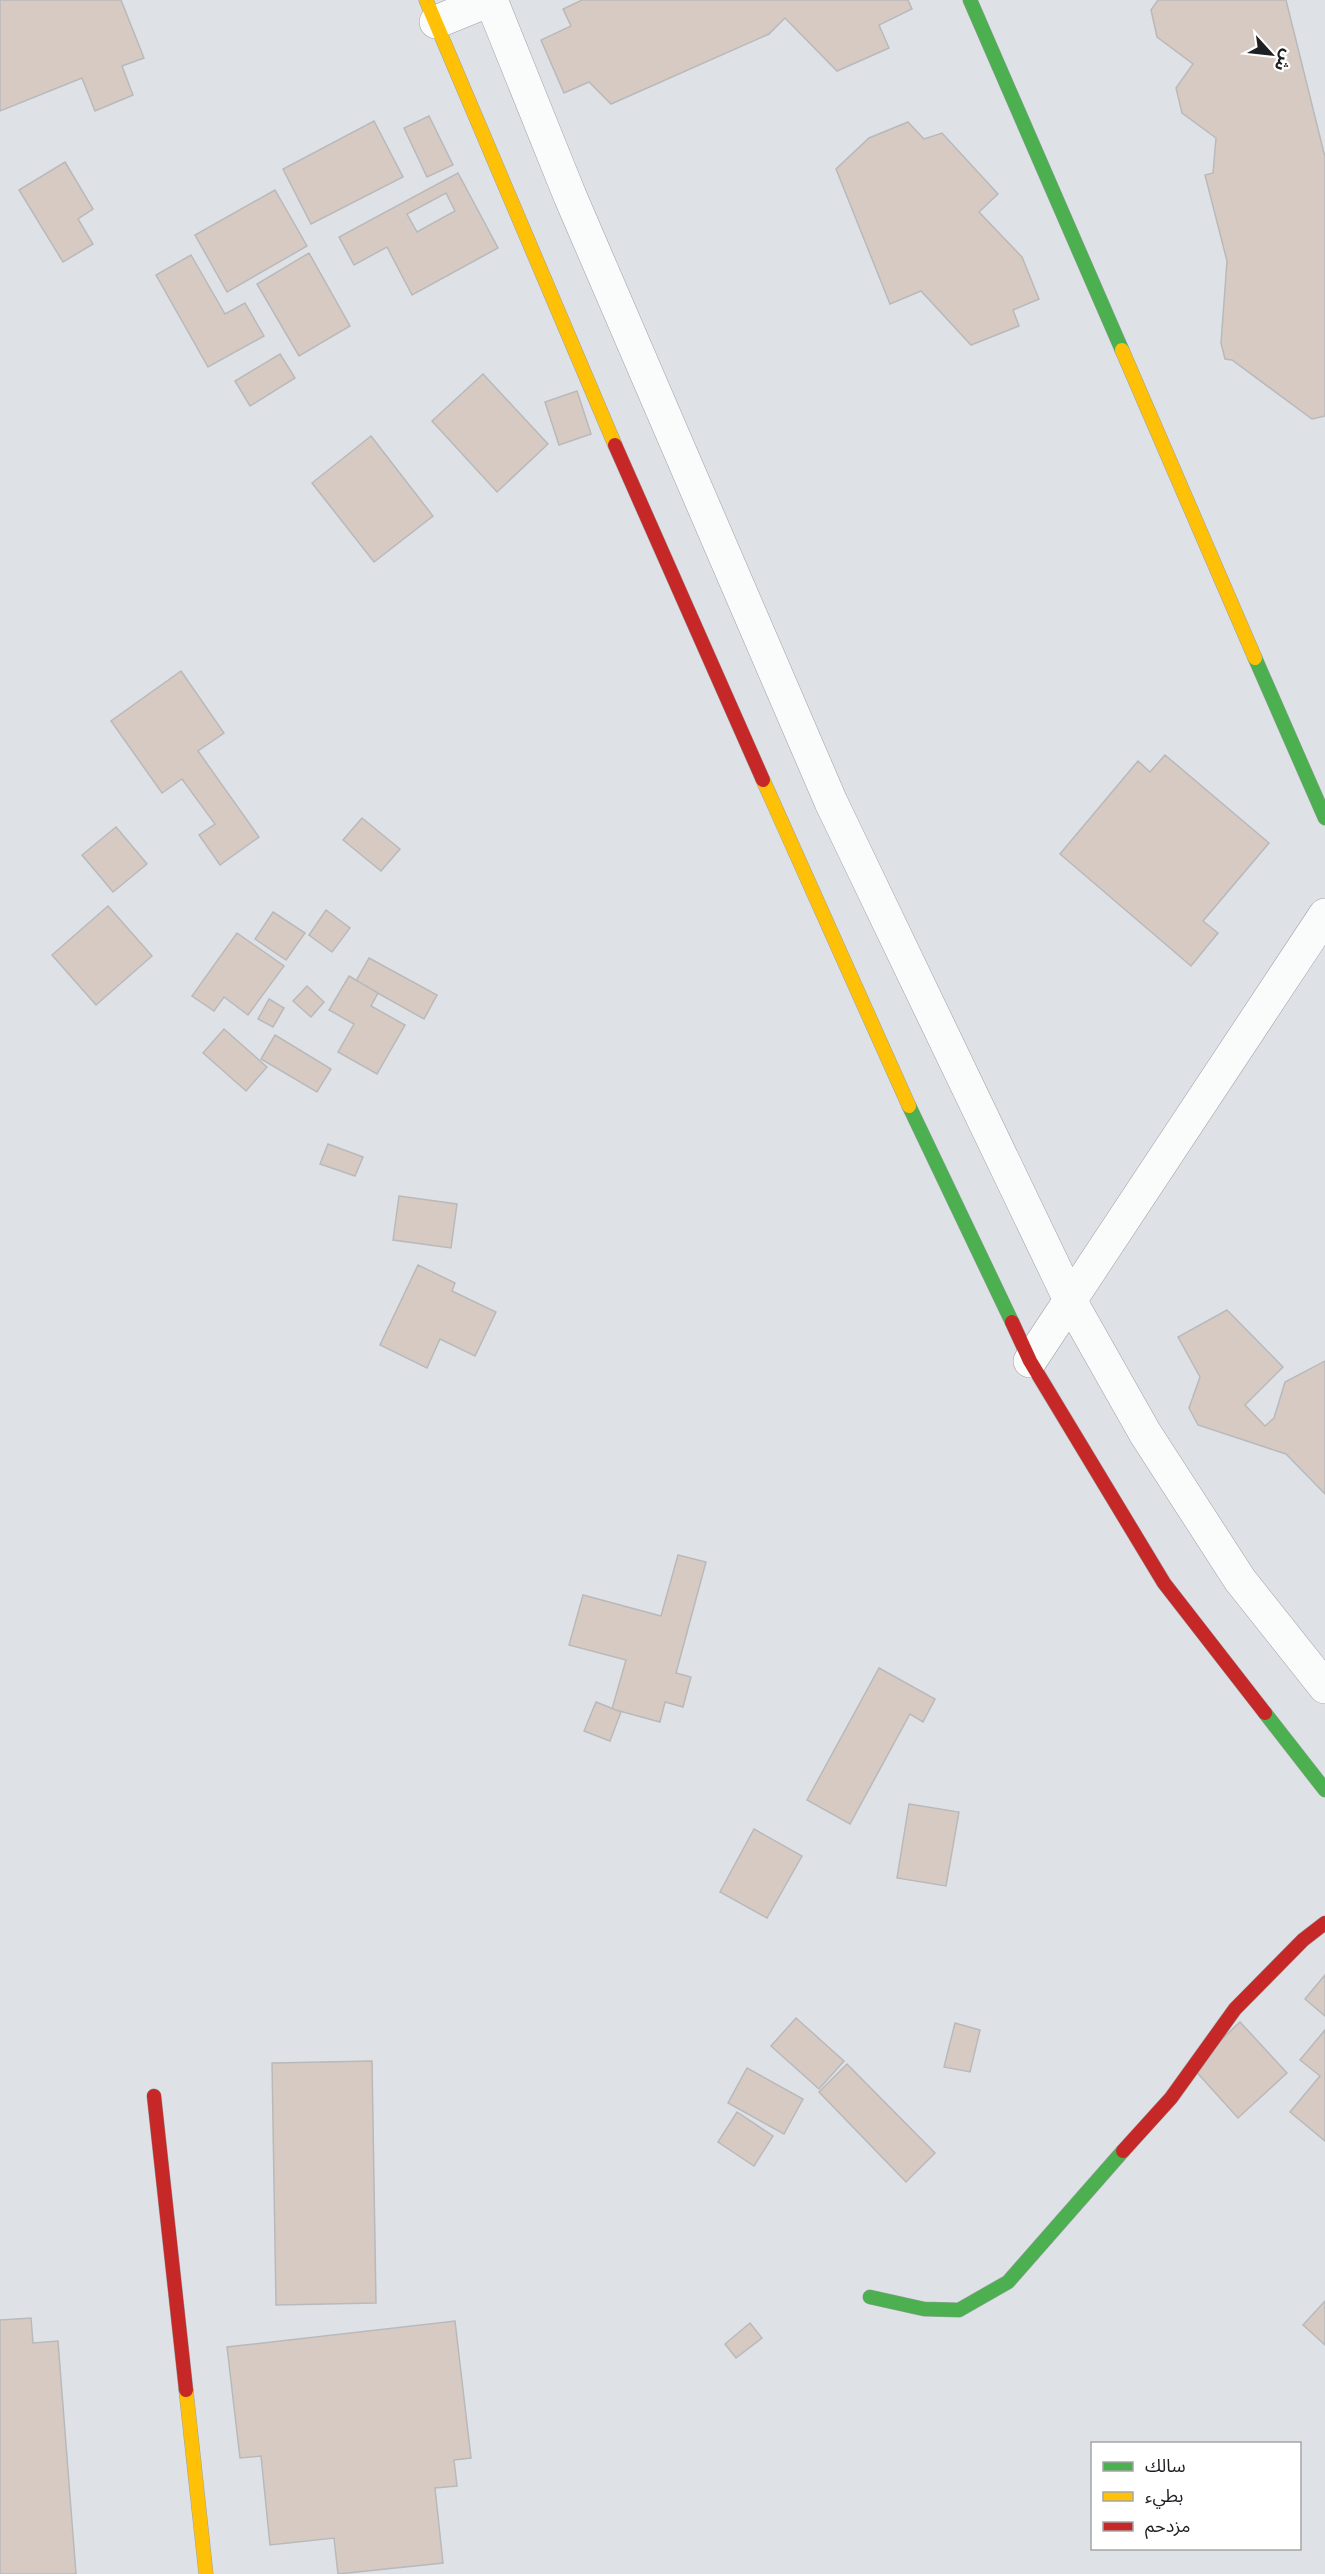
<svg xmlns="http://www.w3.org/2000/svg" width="1325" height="2574" font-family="Roboto,'Noto Sans Arabic',sans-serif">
	<rect width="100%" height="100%" fill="#dee2e7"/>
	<!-- building -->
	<g fill="#d7cac3" stroke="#b9b9ba" stroke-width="1.5" fill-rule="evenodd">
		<polygon points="0,0 121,0 144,58 122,66 133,95 95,111 82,78 0,111"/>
		<polygon points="582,0 908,0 912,9 879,25 889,48 837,71 785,18 769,34 611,104 589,82 564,93 541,40 571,26 563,9"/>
		<polygon points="1158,0 1286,0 1325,157 1325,416 1312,419 1232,360 1225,359 1221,343 1227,261 1205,175 1213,173 1216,138 1182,113 1176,88 1193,64 1157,37 1151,10"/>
		<polygon points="429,116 453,165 427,177 404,128"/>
		<polygon points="374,121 403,177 311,224 283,169"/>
		<polygon points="908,122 924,139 942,133 998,194 979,212 1022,257 1039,299 1013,310 1019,326 971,345 921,291 890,304 836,169 869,138"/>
		<polygon points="65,162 93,209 78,219 93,244 63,262 19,190"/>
		<path d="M458,173L498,248L412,295L387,247L354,265L339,237ZM446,193L455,211L417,232L407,214Z"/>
		<polygon points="275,190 307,246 227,292 195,235"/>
		<polygon points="309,253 350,326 299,356 257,284"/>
		<polygon points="191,255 225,314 245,303 264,336 208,367 156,275"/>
		<polygon points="280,354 295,378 250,406 235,381"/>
		<polygon points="483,374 548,444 497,492 432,421"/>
		<polygon points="577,391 591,434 559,445 545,402"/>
		<polygon points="371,436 433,516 374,562 312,483"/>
		<polygon points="181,671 224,733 198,751 259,837 220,865 199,835 215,824 182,779 162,793 111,721"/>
		<polygon points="1165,755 1269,843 1203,921 1218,933 1191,966 1060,854 1138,761 1150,772"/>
		<polygon points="362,818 400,849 381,871 343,840"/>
		<polygon points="116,827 147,864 113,892 82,855"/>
		<polygon points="108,906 152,956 96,1005 52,955"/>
		<polygon points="326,910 350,928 332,952 309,935"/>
		<polygon points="273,912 305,933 286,960 255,939"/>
		<polygon points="237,933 284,966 248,1015 224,997 214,1011 192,996"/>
		<polygon points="369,958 437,995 424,1019 356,981"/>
		<polygon points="349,976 378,993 371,1006 405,1025 377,1074 338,1052 354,1024 329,1010"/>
		<polygon points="307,986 324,1002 311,1017 293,1001"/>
		<polygon points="269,999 284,1008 273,1027 258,1019"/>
		<polygon points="224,1029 267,1067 246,1091 203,1053"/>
		<polygon points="275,1035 331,1069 317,1092 261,1059"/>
		<polygon points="328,1144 363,1157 355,1176 320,1164"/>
		<polygon points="399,1196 457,1204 451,1248 393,1240"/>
		<polygon points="418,1265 455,1283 452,1291 496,1312 475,1356 440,1339 427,1368 380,1345"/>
		<polygon points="1227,1310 1283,1367 1245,1405 1265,1426 1274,1418 1285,1382 1325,1361 1325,1494 1286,1454 1198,1425 1189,1408 1200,1377 1178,1337"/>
		<polygon points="678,1555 706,1562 676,1673 691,1677 683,1707 665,1702 660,1722 612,1709 626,1660 569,1645 583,1595 661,1616"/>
		<polygon points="879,1668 935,1699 923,1722 910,1714 850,1824 807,1800"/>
		<polygon points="596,1702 621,1712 610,1741 584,1731"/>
		<polygon points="909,1804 959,1812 946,1886 897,1878"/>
		<polygon points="754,1829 802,1856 767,1918 720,1892"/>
		<polygon points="1325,1975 1325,2016 1305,1999"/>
		<polygon points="796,2018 844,2061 819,2089 771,2046"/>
		<polygon points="1240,2022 1287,2073 1238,2118 1192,2067"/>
		<polygon points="955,2023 980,2030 970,2072 944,2067"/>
		<polygon points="1325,2030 1325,2141 1290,2112 1320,2076 1300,2060"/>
		<polygon points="372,2061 376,2303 276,2305 272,2063"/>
		<polygon points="847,2064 935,2153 906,2182 819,2092"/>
		<polygon points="747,2068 803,2099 784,2134 728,2103"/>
		<polygon points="737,2112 773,2136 754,2166 718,2142"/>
		<polygon points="1325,2301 1325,2345 1303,2325"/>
		<polygon points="31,2318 33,2343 58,2341 76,2574 0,2574 0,2320"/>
		<polygon points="455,2321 471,2458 454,2460 457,2486 435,2488 443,2563 338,2574 334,2538 270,2545 261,2456 240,2458 227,2347"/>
		<polygon points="750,2323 762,2338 736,2358 725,2344"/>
	</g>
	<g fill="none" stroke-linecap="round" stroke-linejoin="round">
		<!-- street casing -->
		<g stroke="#9da0a4" stroke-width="34">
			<g id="street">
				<polyline points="491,0 570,196 831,802 1071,1302 1145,1433 1240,1580 1325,1687"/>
				<polyline points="436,22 490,0"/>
				<polyline points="1030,1361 1325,915"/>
			</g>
		</g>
		<!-- fast casing -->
		<g stroke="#9da0a4" stroke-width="15">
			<g id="fast">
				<polyline points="970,0 1122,350"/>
				<polyline points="1255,658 1325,818"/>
				<polyline points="909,1106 1012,1322"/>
				<polyline points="1265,1713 1325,1790"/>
				<polyline points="870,2297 924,2309 959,2310 1008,2282 1123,2151"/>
			</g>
		</g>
		<!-- slow casing -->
		<g stroke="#9da0a4" stroke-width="15">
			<g id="slow">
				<polyline points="426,0 615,445"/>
				<polyline points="1122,350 1255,658"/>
				<polyline points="763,780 909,1106"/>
				<polyline points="186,2390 206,2574"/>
			</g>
		</g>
		<!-- jam casing -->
		<g stroke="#9da0a4" stroke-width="15">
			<g id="jam">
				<polyline points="615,445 763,780"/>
				<polyline points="1012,1322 1030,1361 1164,1583 1265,1713"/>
				<polyline points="154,2096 186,2390"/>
				<polyline points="1123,2151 1171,2098 1235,2009 1303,1940 1325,1923"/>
			</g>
		</g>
		<!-- street -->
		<use href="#street" stroke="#fafbfb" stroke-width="33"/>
		<!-- fast -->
		<use href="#fast" stroke="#4caf50" stroke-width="14"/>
		<!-- slow -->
		<use href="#slow" stroke="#ffc107" stroke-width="14"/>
		<!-- jam -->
		<use href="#jam" stroke="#c62828" stroke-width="14"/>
	</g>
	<!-- legend -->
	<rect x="1091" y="2442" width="210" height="108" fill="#ffffff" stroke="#a5a5a7" stroke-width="1.5"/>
	<rect x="1103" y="2462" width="30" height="9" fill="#4caf50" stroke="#a5a5a7" stroke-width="1.5"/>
	<text x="1145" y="2472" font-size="18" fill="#1d1f23">سالك</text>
	<rect x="1103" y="2492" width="30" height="9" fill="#ffc107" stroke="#a5a5a7" stroke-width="1.5"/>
	<text x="1145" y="2502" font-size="18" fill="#1d1f23">بطيء</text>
	<rect x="1103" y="2522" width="30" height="9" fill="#c62828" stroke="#a5a5a7" stroke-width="1.5"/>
	<text x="1145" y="2532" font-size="18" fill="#1d1f23">مزدحم</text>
	<!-- north arrow -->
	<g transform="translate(1271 54) rotate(117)" stroke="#ffffff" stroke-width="4.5" paint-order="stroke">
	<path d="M0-4.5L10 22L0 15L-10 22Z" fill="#1d1f23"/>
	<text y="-9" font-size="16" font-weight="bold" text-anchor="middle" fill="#1d1f23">ش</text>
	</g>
</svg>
